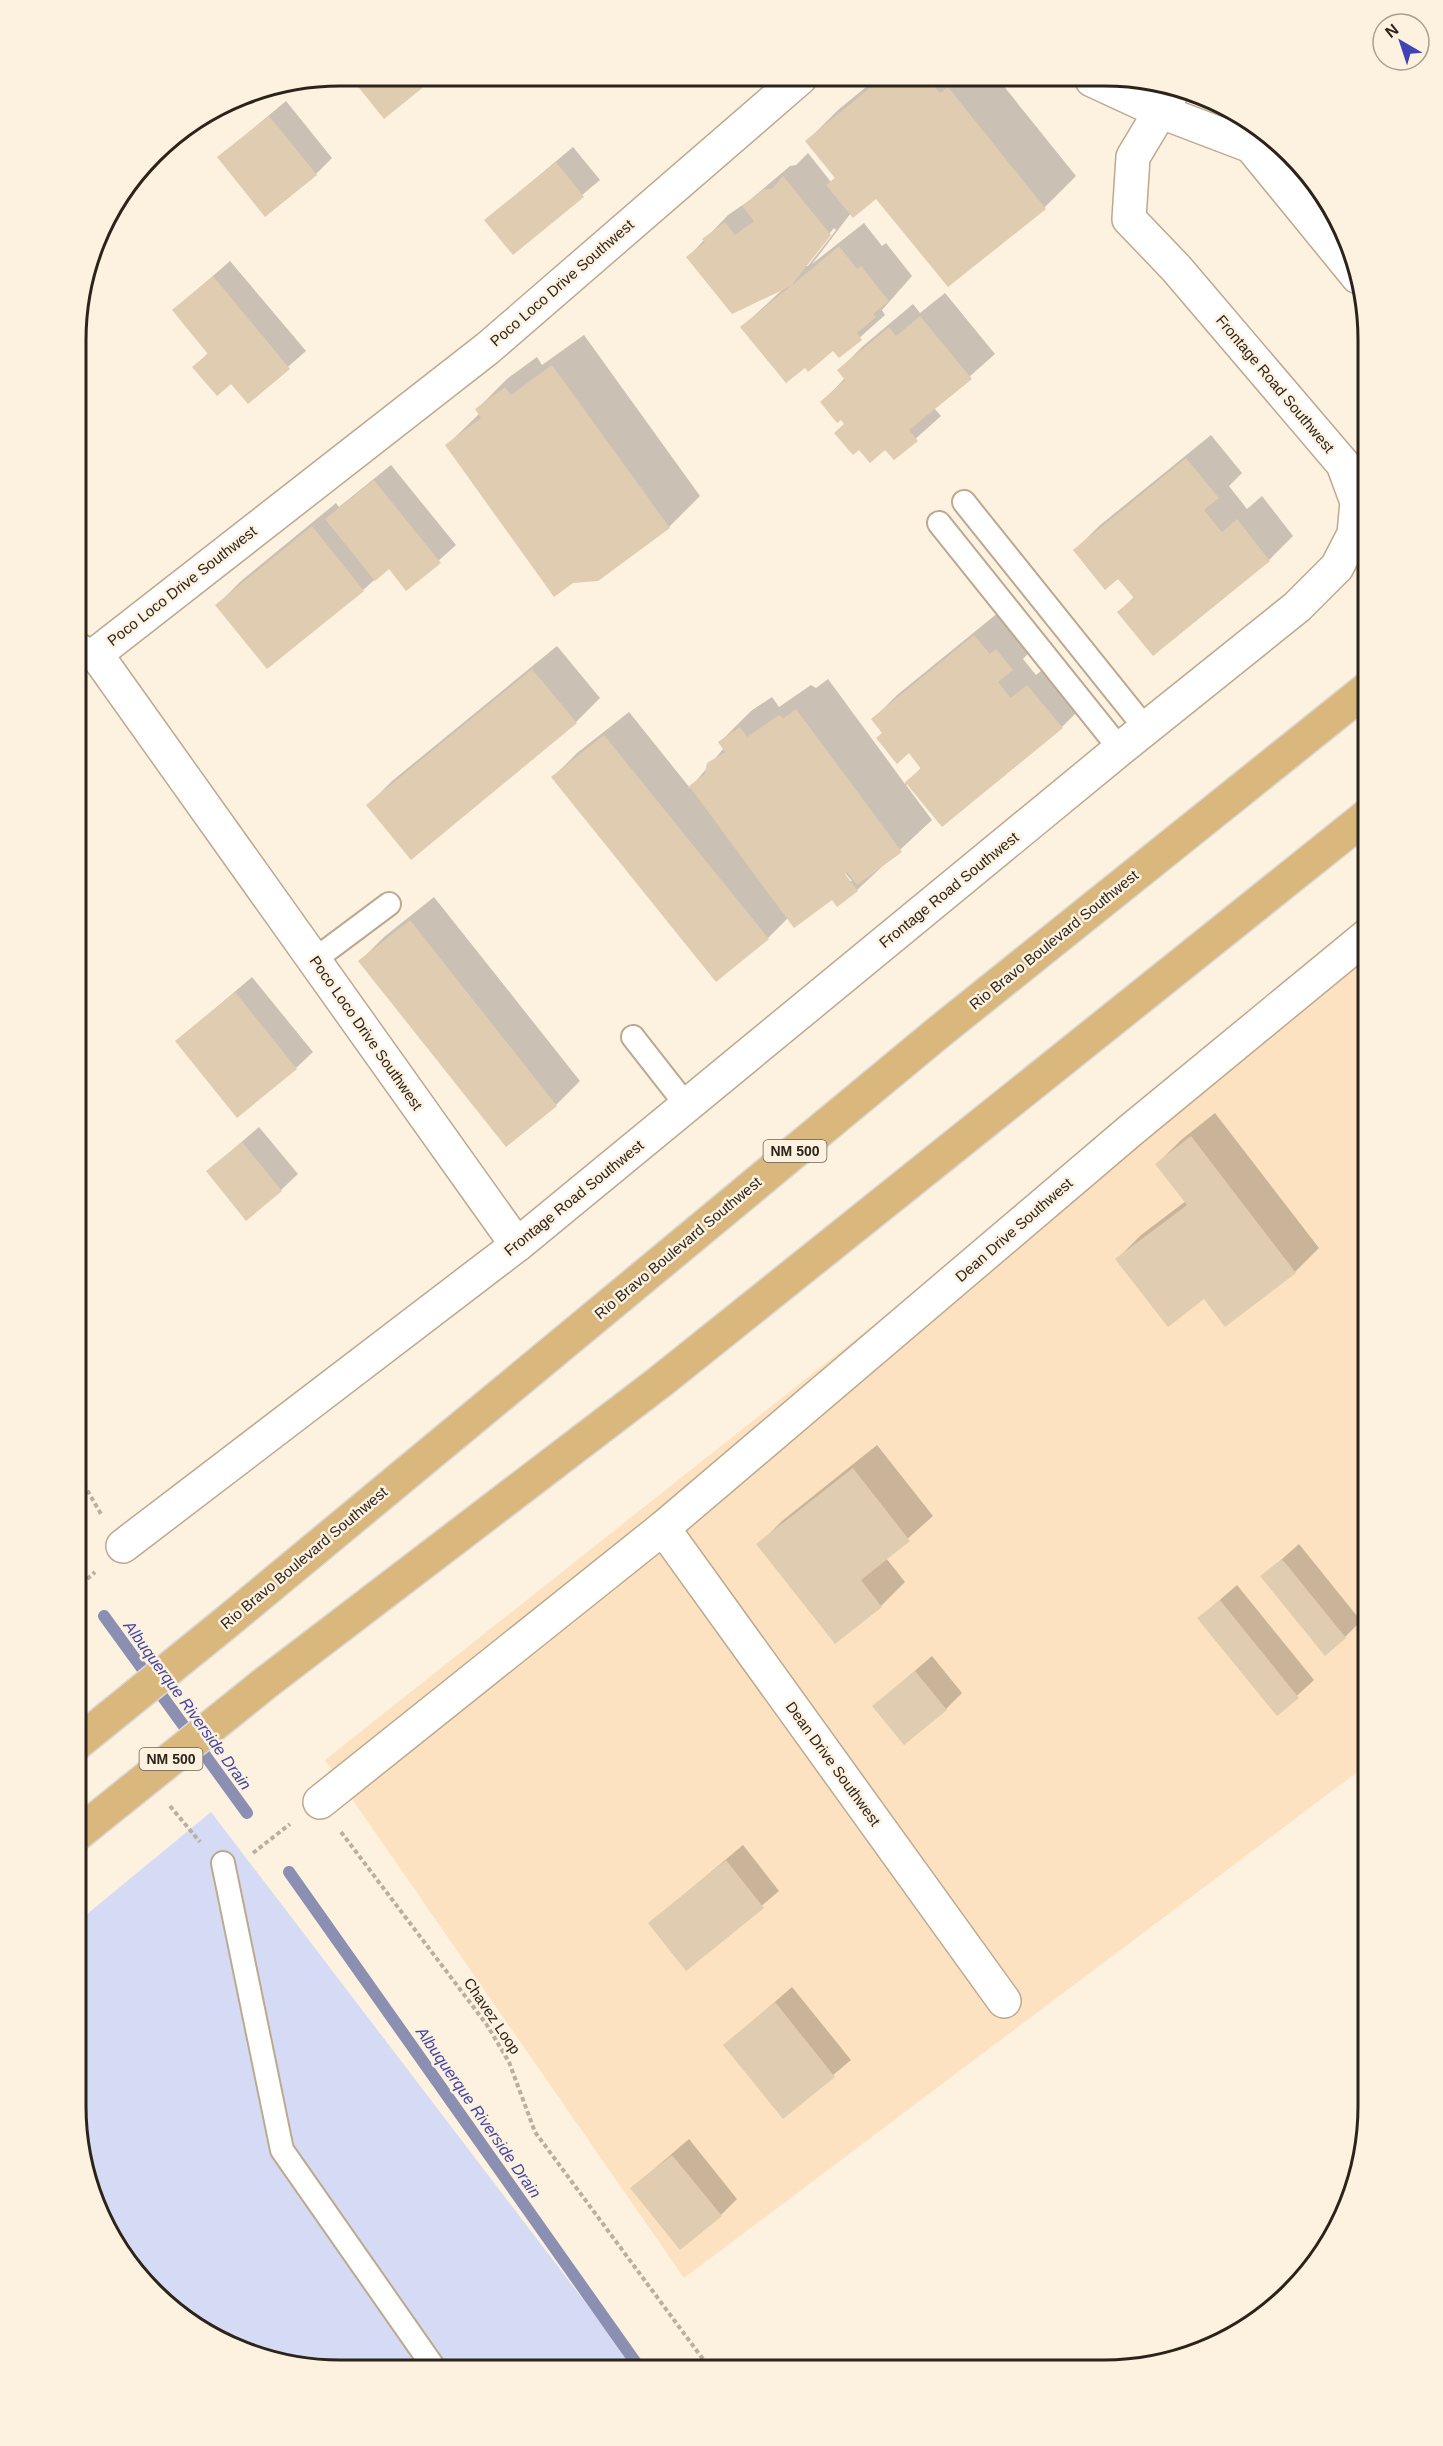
<svg xmlns="http://www.w3.org/2000/svg" width="1443" height="2446" font-family="Arial,sans-serif">
	<rect width="100%" height="100%" fill="#fdf1e0"/>
	<!-- built -->
	<polygon fill="#fce2c0" points="1368,933 1368,1764 684,2278 325,1760"/>
	<!-- green -->
	<polygon fill="#d5dbf4" points="211,1812 637,2370 305,2369 238,2351 166,2305 120,2254 89,2192 75,2106 75,1924"/>
	<!-- shadow -->
	<g fill="#0003" fill-rule="evenodd">
		<path d="M877,78L998,79L1076,176L1045,207L948,285L877,196L851,213L812,264L864,223L882,246L886,243L912,276L882,310L885,315L839,356L834,349L742,327L783,289L688,257L728,215L750,200L790,166L796,165L808,153L831,182L836,177L807,141L838,110ZM834,228L836,230L808,266H804Z"/>
		<polygon points="286,101 332,158 316,174 219,157"/>
		<polygon points="573,147 600,180 513,253 486,220"/>
		<polygon points="230,261 306,351 248,402 231,382 194,367 209,352 174,310"/>
		<polygon points="945,293 995,354 934,408 941,416 894,458 885,448 846,423 822,402 845,378 839,370 863,346 913,304 920,313"/>
		<polygon points="584,335 700,496 669,527 447,445 480,413 477,409 508,378 537,357 542,365"/>
		<polygon points="1211,435 1242,473 1229,486 1247,509 1262,496 1293,536 1269,560 1153,654 1119,612 1134,597 1118,577 1075,550 1099,526"/>
		<polygon points="391,465 456,545 407,589 389,567 363,590 217,605 241,581 336,503 339,507"/>
		<path d="M999,612L1036,645L1023,659L1036,675L1052,662L1086,703L1062,727L908,783L906,785L932,820L857,890L832,898L788,918L768,938L553,777L577,753L629,712L690,788L724,748L720,742L751,711L772,697L779,707L811,685L816,688L828,679L905,784L922,767L909,751L884,733L873,719L897,695ZM841,868L852,881H848Z"/>
		<polygon points="557,646 600,698 576,722 368,805 392,781"/>
		<polygon points="434,897 580,1081 556,1105 360,961 384,937"/>
		<polygon points="252,977 313,1052 296,1068 177,1041"/>
		<polygon points="1215,1113 1319,1248 1295,1272 1204,1297 1117,1259 1141,1235 1186,1201 1157,1164 1181,1140"/>
		<polygon points="259,1127 298,1174 281,1190 208,1171"/>
		<polygon points="877,1445 933,1516 886,1558 905,1582 881,1606 836,1642 758,1545 782,1521"/>
		<polygon points="1299,1544 1361,1621 1345,1637 1262,1577"/>
		<polygon points="1237,1585 1314,1680 1277,1714 1199,1618"/>
		<polygon points="932,1656 962,1693 946,1709 874,1706"/>
		<polygon points="743,1845 779,1891 687,1969 650,1923"/>
		<polygon points="792,1987 851,2060 783,2117 725,2045"/>
		<polygon points="689,2139 737,2199 721,2215 632,2188"/>
	</g>
	<g fill="none" stroke-linecap="round" stroke-linejoin="round">
		<!-- stream -->
		<g stroke="#8b90b3" stroke-width="12">
			<polyline points="104,1616 247,1813"/>
			<polyline points="289,1872 641,2370"/>
		</g>
	</g>
	<!-- building -->
	<g fill="#e0ccb0">
		<polygon points="367,75 437,76 384,119 356,84"/>
		<polygon points="882,78 928,79 940,93 948,87 1046,209 948,287 876,199 853,218 826,185 835,178 805,141"/>
		<polygon points="269,116 317,175 265,217 217,157"/>
		<polygon points="556,162 584,197 513,255 484,220"/>
		<polygon points="783,176 831,235 791,286 839,246 857,269 861,266 889,301 873,314 876,317 857,333 862,340 839,358 833,351 808,372 805,368 786,383 740,327 791,286 732,314 686,257 705,242 702,239 725,222 735,235 754,221 742,206 764,189 772,189"/>
		<polygon points="213,276 290,369 248,404 231,384 217,396 192,367 208,354 172,310"/>
		<polygon points="920,316 972,379 909,430 918,441 894,460 885,450 870,463 859,450 853,455 834,433 844,424 841,420 837,423 820,402 845,380 837,370 889,327 896,336"/>
		<polygon points="552,365 670,528 598,581 573,583 554,597 445,445 481,418 475,409 505,387 511,395"/>
		<polygon points="1186,458 1219,498 1204,510 1222,532 1237,519 1270,561 1153,656 1117,612 1134,598 1118,579 1105,590 1073,550"/>
		<polygon points="374,480 441,563 406,591 389,569 375,581 325,519"/>
		<polygon points="312,526 364,591 267,669 215,605"/>
		<polygon points="974,635 990,654 996,649 1013,670 998,682 1011,698 1027,685 1063,728 942,827 905,782 921,769 909,753 897,764 876,738 882,733 871,719"/>
		<polygon points="532,669 577,723 411,860 366,805"/>
		<polygon points="796,709 902,852 857,885 847,872 845,874 858,891 837,907 832,900 794,928 689,786 705,774 707,763 725,752 718,742 740,727 747,737 779,715 784,718"/>
		<polygon points="604,735 769,939 716,982 551,777"/>
		<polygon points="410,920 557,1106 506,1147 358,961"/>
		<polygon points="235,992 297,1069 237,1118 175,1041"/>
		<polygon points="1191,1136 1296,1273 1225,1327 1204,1299 1168,1327 1115,1259 1187,1205 1155,1164"/>
		<polygon points="242,1142 282,1191 246,1221 206,1171"/>
		<polygon points="853,1468 910,1541 861,1580 882,1607 835,1644 756,1544"/>
		<polygon points="1282,1559 1346,1638 1325,1656 1260,1576"/>
		<polygon points="1220,1600 1299,1698 1277,1716 1197,1618"/>
		<polygon points="915,1671 947,1710 904,1745 872,1706"/>
		<polygon points="726,1860 764,1908 686,1971 648,1923"/>
		<polygon points="775,2002 835,2077 783,2119 723,2045"/>
		<polygon points="672,2155 722,2216 680,2250 630,2188"/>
	</g>
	<g fill="none" stroke-linecap="round" stroke-linejoin="round">
		<!-- service casing -->
		<g stroke="#bda98f" stroke-width="26">
			<g id="service">
				<polyline points="964,502 1146,729"/>
				<polyline points="939,523 1120,749"/>
				<polyline points="77,643 96,654"/>
				<polyline points="314,960 389,904"/>
				<polyline points="633,1037 687,1106"/>
				<polyline points="223,1863 282,2150 435,2369"/>
			</g>
		</g>
		<!-- minor casing -->
		<g stroke="#bda98f" stroke-width="36">
			<g id="minor">
				<polyline points="1092,80 1159,111 1251,146 1358,277"/>
				<polyline points="517,1245 96,654 488,348 800,78"/>
				<polyline points="663,1528 1004,2001"/>
				<polyline points="123,1546 517,1245 1120,749 1297,607 1337,567 1354,534 1357,502 1343,464 1176,268 1129,219 1133,157 1175,87"/>
				<polyline points="320,1802 663,1528 1131,1130 1368,935"/>
			</g>
		</g>
		<!-- primary casing -->
		<g stroke="#d9d8d6" stroke-width="36">
			<g id="primary">
				<polyline points="228,1621 939,1032 1368,688"/>
				<polyline points="268,1681 661,1381 1368,815"/>
			</g>
		</g>
		<!-- path -->
		<g stroke="#baafa1" stroke-width="4" stroke-dasharray="4.5 3" stroke-linecap="butt">
			<polyline points="76,1471 101,1514"/>
			<polyline points="76,1589 95,1572"/>
			<polyline points="76,1674 85,1689"/>
			<polyline points="170,1806 200,1842"/>
			<polyline points="341,1832 487,2025 509,2062 535,2132 711,2370"/>
			<polyline points="253,1853 290,1824"/>
		</g>
		<!-- service -->
		<use href="#service" stroke="#fff" stroke-width="22"/>
		<!-- minor -->
		<use href="#minor" stroke="#fff" stroke-width="33"/>
		<!-- primary -->
		<use href="#primary" stroke="#dab77c" stroke-width="33"/>
		<!-- primary-bridge casing -->
		<g stroke="#d9d8d6" stroke-width="36" stroke-linecap="butt">
			<g id="primary-bridge">
				<polyline points="75,1745 228,1621"/>
				<polyline points="75,1836 268,1681"/>
			</g>
		</g>
		<!-- primary-bridge -->
		<use href="#primary-bridge" stroke="#dab77c" stroke-width="33"/>
	</g>
	<g text-anchor="middle" stroke-width="5" stroke-linejoin="round" paint-order="stroke">
		<!-- shield labels -->
		<g fill="#fdf1e0" stroke="#6b6255" stroke-width="1.5">
			<rect x="763.5" y="1140" width="63" height="22" rx="4.5"/>
			<rect x="139.5" y="1748" width="63" height="22" rx="4.5"/>
		</g>
		<g font-size="14" font-weight="bold" fill="#2c241a">
			<text x="795" y="1156">NM 500</text>
			<text x="171" y="1764">NM 500</text>
		</g>
		<!-- street labels -->
		<g font-size="15" fill="#2c241a" stroke="#fdf1e0">
			<text transform="translate(562 283) rotate(-41)" y="5">Poco Loco Drive Southwest</text>
			<text transform="translate(1275 384) rotate(50)" y="5">Frontage Road Southwest</text>
			<text transform="translate(182 586) rotate(-38)" y="5">Poco Loco Drive Southwest</text>
			<text transform="translate(949 890) rotate(-39)" y="5">Frontage Road Southwest</text>
			<text transform="translate(1054 940) rotate(-39)" y="5">Rio Bravo Boulevard Southwest</text>
			<text transform="translate(366 1033) rotate(55)" y="5">Poco Loco Drive Southwest</text>
			<text transform="translate(574 1198) rotate(-39)" y="5">Frontage Road Southwest</text>
			<text transform="translate(1014 1230) rotate(-41)" y="5">Dean Drive Southwest</text>
			<text transform="translate(678 1248) rotate(-40)" y="5">Rio Bravo Boulevard Southwest</text>
			<text transform="translate(304 1558) rotate(-40)" y="5">Rio Bravo Boulevard Southwest</text>
			<text transform="translate(833 1764) rotate(54)" y="5">Dean Drive Southwest</text>
			<text transform="translate(492 2016) rotate(56)" y="5">Chavez Loop</text>
		</g>
		<!-- water labels -->
		<g font-size="16" font-style="italic" fill="#4045a9" stroke="#fdf1e0">
			<text transform="translate(188 1705) rotate(54)" y="6">Albuquerque Riverside Drain</text>
			<text transform="translate(479 2112) rotate(55)" y="6">Albuquerque Riverside Drain</text>
		</g>
	</g>
	<!-- crop -->
	<path d="M0 0H1443V2446H0ZM340 86H1104A254 254 0 0 1 1358 340V2106A254 254 0 0 1 1104 2360H340A254 254 0 0 1 86 2106V340A254 254 0 0 1 340 86Z" fill="#fdf1e0" fill-rule="evenodd"/>
	<path fill="none" stroke="#2c241a" stroke-width="3" d="M340 86H1104A254 254 0 0 1 1358 340V2106A254 254 0 0 1 1104 2360H340A254 254 0 0 1 86 2106V340A254 254 0 0 1 340 86Z"/>
	<!-- north arrow -->
	<g transform="translate(1401 42) rotate(321)"><circle r="28" fill="#fdf1e0" stroke="#a99f91" stroke-width="1.5"/>
	<path d="M0-4.5L10 22L0 15L-10 22Z" fill="#4043b7"/>
	<text y="-9" font-size="16" font-weight="bold" text-anchor="middle" fill="#2c241a">N</text>
	</g>
</svg>
